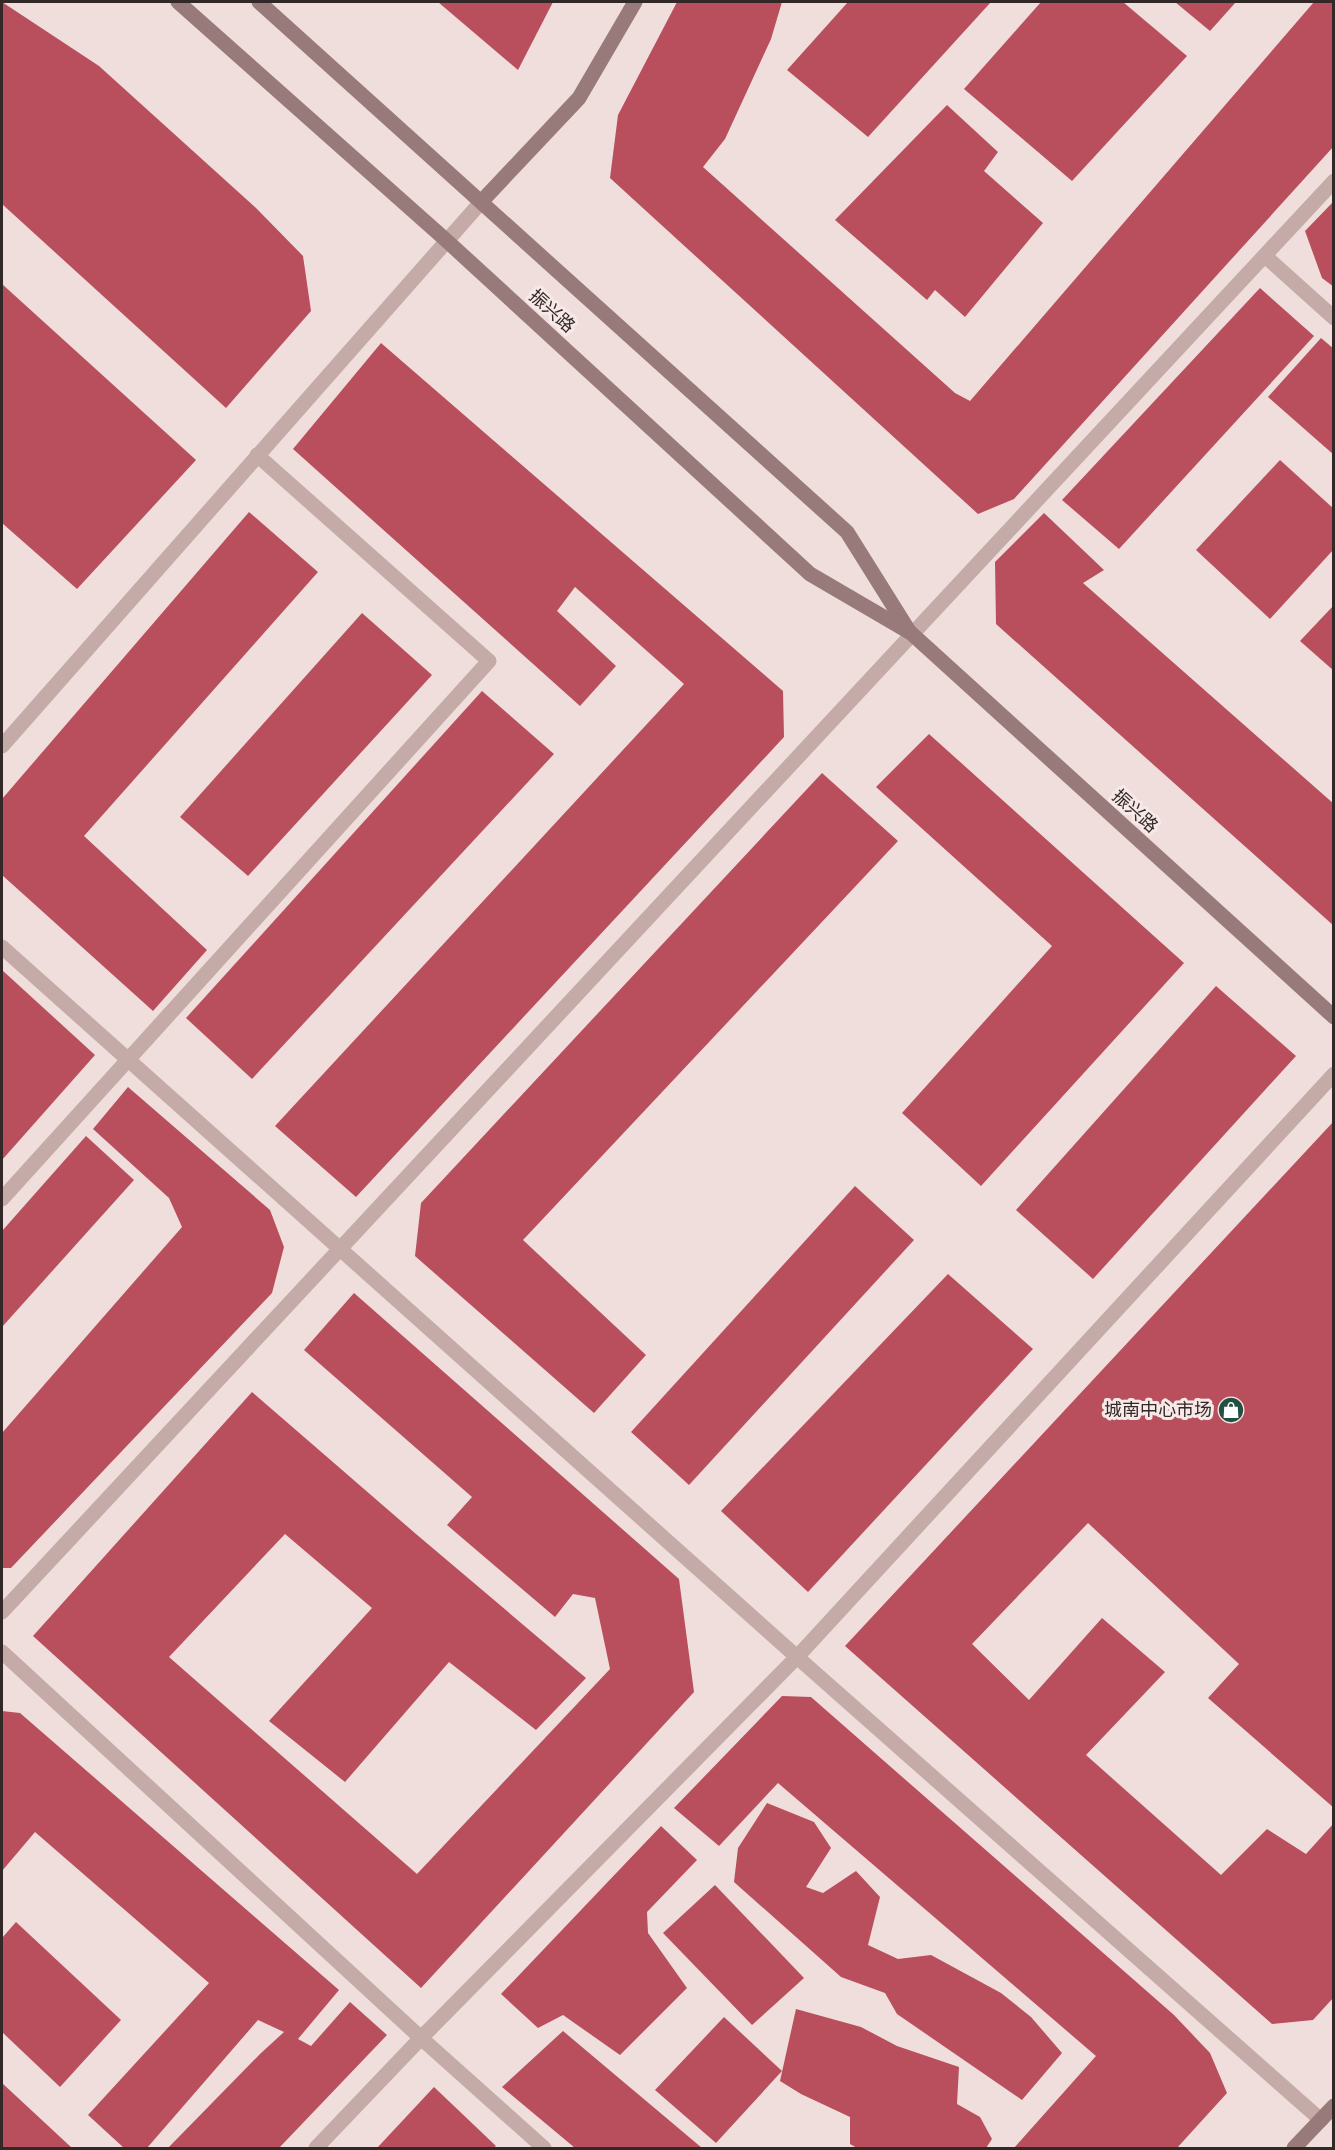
<svg xmlns="http://www.w3.org/2000/svg" width="1335" height="2150" font-family="Commissioner,'Noto Sans SC',sans-serif">
	<rect width="100%" height="100%" fill="#efdedb"/>
	<!-- building -->
	<g fill="#b94f5d">
		<polygon points="2,2 99,66 256,208 303,256 311,311 226,408 2,204"/>
		<polygon points="438,2 553,2 518,70"/>
		<polygon points="677,2 782,2 771,39 725,139 703,167 955,393 970,401 1314,2 1334,2 1334,146 1014,499 978,514 610,178 618,115"/>
		<polygon points="848,2 991,2 868,137 787,70"/>
		<polygon points="1041,2 1123,2 1187,56 1072,181 964,89"/>
		<polygon points="1175,2 1236,2 1210,31"/>
		<polygon points="947,105 998,152 984,171 1043,223 965,317 935,290 927,300 835,220"/>
		<polygon points="1334,201 1334,287 1322,278 1305,231"/>
		<polygon points="2,284 196,460 77,589 2,523"/>
		<polygon points="1260,288 1314,336 1119,549 1062,500"/>
		<polygon points="1321,338 1334,349 1334,455 1268,397"/>
		<polygon points="381,343 783,691 784,737 356,1197 275,1126 684,684 575,587 557,611 616,666 580,706 293,449"/>
		<polygon points="1280,460 1334,509 1334,549 1270,619 1196,550"/>
		<polygon points="249,512 318,572 84,836 207,950 153,1011 2,875 2,799"/>
		<polygon points="1044,513 1104,570 1083,583 1334,804 1334,926 996,624 995,562"/>
		<polygon points="1334,605 1334,671 1300,641"/>
		<polygon points="362,613 432,675 248,876 180,817"/>
		<polygon points="482,691 554,754 252,1079 186,1018"/>
		<polygon points="929,734 1184,963 981,1186 902,1113 1052,946 876,787"/>
		<polygon points="822,773 898,841 523,1240 646,1355 594,1413 415,1256 421,1203"/>
		<polygon points="2,970 95,1055 2,1160"/>
		<polygon points="1216,986 1296,1056 1093,1279 1016,1210"/>
		<polygon points="128,1087 270,1210 284,1247 272,1293 11,1568 2,1568 2,1433 182,1227 169,1198 93,1129"/>
		<polygon points="1334,1121 1334,1808 1208,1698 1239,1664 1088,1523 972,1644 1029,1700 1102,1618 1165,1672 1086,1755 1221,1875 1267,1829 1306,1854 1334,1823 1334,1997 1313,2020 1272,2024 845,1646"/>
		<polygon points="86,1136 134,1180 2,1327 2,1231"/>
		<polygon points="855,1186 914,1240 689,1485 631,1432"/>
		<polygon points="948,1274 1033,1349 808,1592 721,1511"/>
		<polygon points="354,1293 679,1579 694,1692 421,1988 33,1636 252,1392 416,1534 586,1678 536,1730 449,1662 345,1782 269,1721 372,1608 285,1534 169,1657 417,1874 610,1669 595,1598 573,1594 555,1617 447,1525 472,1497 304,1350"/>
		<polygon points="782,1696 811,1697 1174,2015 1210,2053 1227,2093 1177,2148 1014,2148 1096,2056 778,1783 719,1846 674,1808"/>
		<polygon points="2,1711 20,1713 339,1990 298,2039 311,2046 350,2002 387,2035 279,2148 168,2148 260,2054 284,2032 258,2020 147,2148 124,2148 88,2115 209,1983 35,1832 2,1871"/>
		<polygon points="767,1803 814,1822 831,1848 806,1887 823,1893 856,1871 880,1897 868,1945 898,1959 931,1955 1001,1993 1031,2017 1062,2053 1022,2100 897,2014 885,1993 841,1977 734,1882 738,1848"/>
		<polygon points="661,1826 697,1860 647,1912 648,1933 687,1988 620,2055 563,2015 538,2028 501,1994"/>
		<polygon points="715,1885 804,1978 752,2025 663,1933"/>
		<polygon points="16,1922 121,2020 60,2087 2,2032 2,1938"/>
		<polygon points="796,2009 861,2027 897,2046 959,2067 957,2104 980,2117 992,2139 986,2148 857,2148 850,2144 850,2117 801,2094 780,2081"/>
		<polygon points="724,2017 782,2071 716,2143 655,2090"/>
		<polygon points="563,2031 702,2148 575,2148 502,2087"/>
		<polygon points="2,2083 72,2148 2,2148"/>
		<polygon points="434,2087 496,2146 493,2148 377,2148"/>
	</g>
	<g fill="none" stroke-linecap="round" stroke-linejoin="round">
		<!-- street -->
		<g stroke="#c5aba8" stroke-width="15">
			<polyline points="1265,256 1334,318"/>
			<polyline points="2,746 482,201"/>
			<polyline points="2,947 797,1657 1321,2120"/>
			<polyline points="2,1199 489,661 257,455"/>
			<polyline points="2,1612 1334,181"/>
			<polyline points="2,1652 421,2038 544,2148"/>
			<polyline points="316,2148 421,2038 797,1657 1334,1074"/>
		</g>
		<!-- secondary -->
		<g stroke="#997a7a" stroke-width="15">
			<polyline points="178,2 447,241 810,574 911,633 1334,1017"/>
			<polyline points="259,2 847,532 909,631"/>
			<polyline points="482,201 579,98 635,2"/>
			<polyline points="1294,2148 1334,2106"/>
		</g>
	</g>
	<!-- icons -->
	<defs>
		<g id="shop-disc" transform="scale(1.35)"><circle r="9.5" fill="#225042" stroke="#f7e9e7"/><path d="M-5-2.5h2.3a2.7 3.5 0 0 1 5.4 0H5L5.5 6h-11ZM-1.5-2.5h3a1.5 2.3 0 0 0-3 0Z" fill="#fff"/></g>
	</defs>
	<g fill-rule="evenodd">
		<use href="#shop-disc" x="1231" y="1410"/>
	</g>
	<g text-anchor="middle" stroke-width="6" stroke-linejoin="round" paint-order="stroke">
		<!-- street labels -->
		<g font-size="18" fill="#332828" stroke="#f7e9e7">
			<text transform="translate(552 311) rotate(42)" y="6">振兴路</text>
			<text transform="translate(1135 811) rotate(42)" y="6">振兴路</text>
		</g>
		<!-- poi labels -->
		<g font-size="18" fill="#332828" stroke="#f7e9e7" text-anchor="end">
			<text x="1212" y="1416">城南中心市场</text>
		</g>
	</g>
	<!-- border -->
	<rect width="1335" height="2150" fill="none" stroke="#332828" stroke-width="6"/>
</svg>
